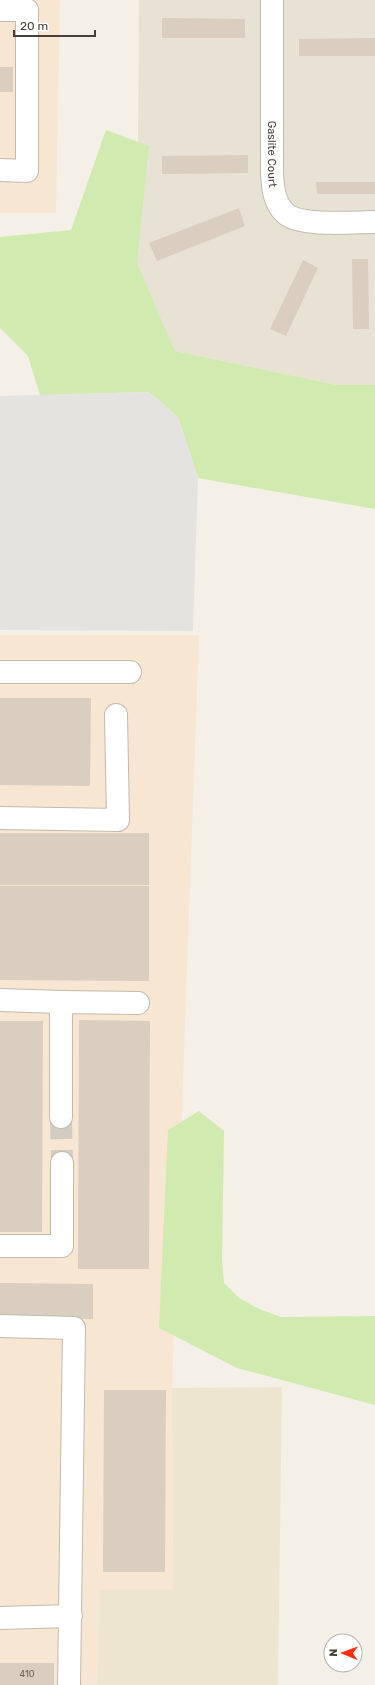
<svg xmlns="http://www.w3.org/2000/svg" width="375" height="1685" font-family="Rubik,sans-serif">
	<rect width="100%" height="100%" fill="#f4f0e7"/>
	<!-- residential -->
	<polygon fill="#e8e2d5" points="139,0 375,0 375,385 337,385 175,351 137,264"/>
	<!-- commercial -->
	<g fill="#f7e6d2">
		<polygon points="0,0 60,0 56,213 0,213"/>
		<polygon points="0,635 199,635 172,1387 173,1590 99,1590 97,1685 0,1685"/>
	</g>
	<!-- education -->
	<polygon fill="#eee5d1" points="282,1387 278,1685 97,1685 99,1590 173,1590 172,1388"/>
	<!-- green -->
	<g fill="#d1eaaf">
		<polygon points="106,130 149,146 137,263 175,351 337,385 375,385 375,509 198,478 178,417 149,392 40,395 28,356 0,328 0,237 71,230"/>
		<polygon points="199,1111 224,1131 222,1260 224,1283 239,1298 259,1309 281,1317 375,1316 375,1405 237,1368 159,1328 168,1130"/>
	</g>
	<!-- parking -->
	<polygon fill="#e5e3df" points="149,392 178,417 198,478 193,631 0,630 0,396"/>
	<!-- building -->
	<g fill="#d9cebf">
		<polygon points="162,18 245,19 245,38 162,38"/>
		<polygon points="375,38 375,56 299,56 299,39"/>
		<rect x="0" y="67" width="13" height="25"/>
		<polygon points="248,155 248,173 162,174 162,156"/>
		<polygon points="316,182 375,182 375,194 317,194"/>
		<polygon points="239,208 245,226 157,261 149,243"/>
		<polygon points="352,259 368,259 369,329 353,329"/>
		<polygon points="303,260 318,268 286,336 270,329"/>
		<polygon points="0,698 91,698 90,786 0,785"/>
		<rect x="0" y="833" width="149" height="52"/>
		<polygon points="0,886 149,886 149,981 0,980"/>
		<polygon points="79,1020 150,1021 149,1269 78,1269"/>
		<polygon points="0,1021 43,1021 42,1232 0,1232"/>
		<polygon points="0,1283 93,1284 93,1319 0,1318"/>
		<polygon points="104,1390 166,1390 165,1572 103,1572"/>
		<rect x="0" y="1663" width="54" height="22"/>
	</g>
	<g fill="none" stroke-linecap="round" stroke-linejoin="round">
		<!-- minor-tunnel -->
		<polyline stroke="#d2cdc4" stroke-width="22" stroke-dasharray="22 11" stroke-linecap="butt" points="61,1117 62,1163"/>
		<!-- minor casing -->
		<g stroke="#c3baad" stroke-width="24">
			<g id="minor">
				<path id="s1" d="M272,0V174C273,189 274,203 286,214C302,227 354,222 375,222"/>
				<polyline points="0,10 27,10 27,171 0,170"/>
				<polyline points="0,672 130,672"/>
				<polyline points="0,818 118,820 116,715"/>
				<polyline points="0,1000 61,1002"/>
				<polyline points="61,1117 61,1002 138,1003"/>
				<polyline points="0,1246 62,1246 62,1163"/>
				<polyline points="0,1326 74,1328 69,1685"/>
				<polyline points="0,1618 71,1616"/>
			</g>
		</g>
		<!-- minor -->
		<use href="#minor" stroke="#fff" stroke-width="22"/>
	</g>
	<g text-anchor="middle" stroke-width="3" stroke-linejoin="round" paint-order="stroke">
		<!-- number labels -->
		<g font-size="9" fill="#6c6458">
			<text x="27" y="1677">410</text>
		</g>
		<!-- street labels -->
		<g font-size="11" fill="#484036" stroke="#fff">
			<text dy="4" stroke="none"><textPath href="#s1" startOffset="154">Gaslite Court</textPath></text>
		</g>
	</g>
	<!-- north arrow -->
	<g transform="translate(343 1653) rotate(271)"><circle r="19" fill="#ffffff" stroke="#b6b3af"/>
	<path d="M0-3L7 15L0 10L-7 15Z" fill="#ff2f14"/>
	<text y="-6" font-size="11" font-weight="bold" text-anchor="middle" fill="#484036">N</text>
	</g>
	<!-- scale -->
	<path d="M14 30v6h81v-6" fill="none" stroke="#484036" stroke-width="2"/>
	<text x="20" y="30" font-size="12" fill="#484036" stroke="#ffffff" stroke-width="3" paint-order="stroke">20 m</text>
</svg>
